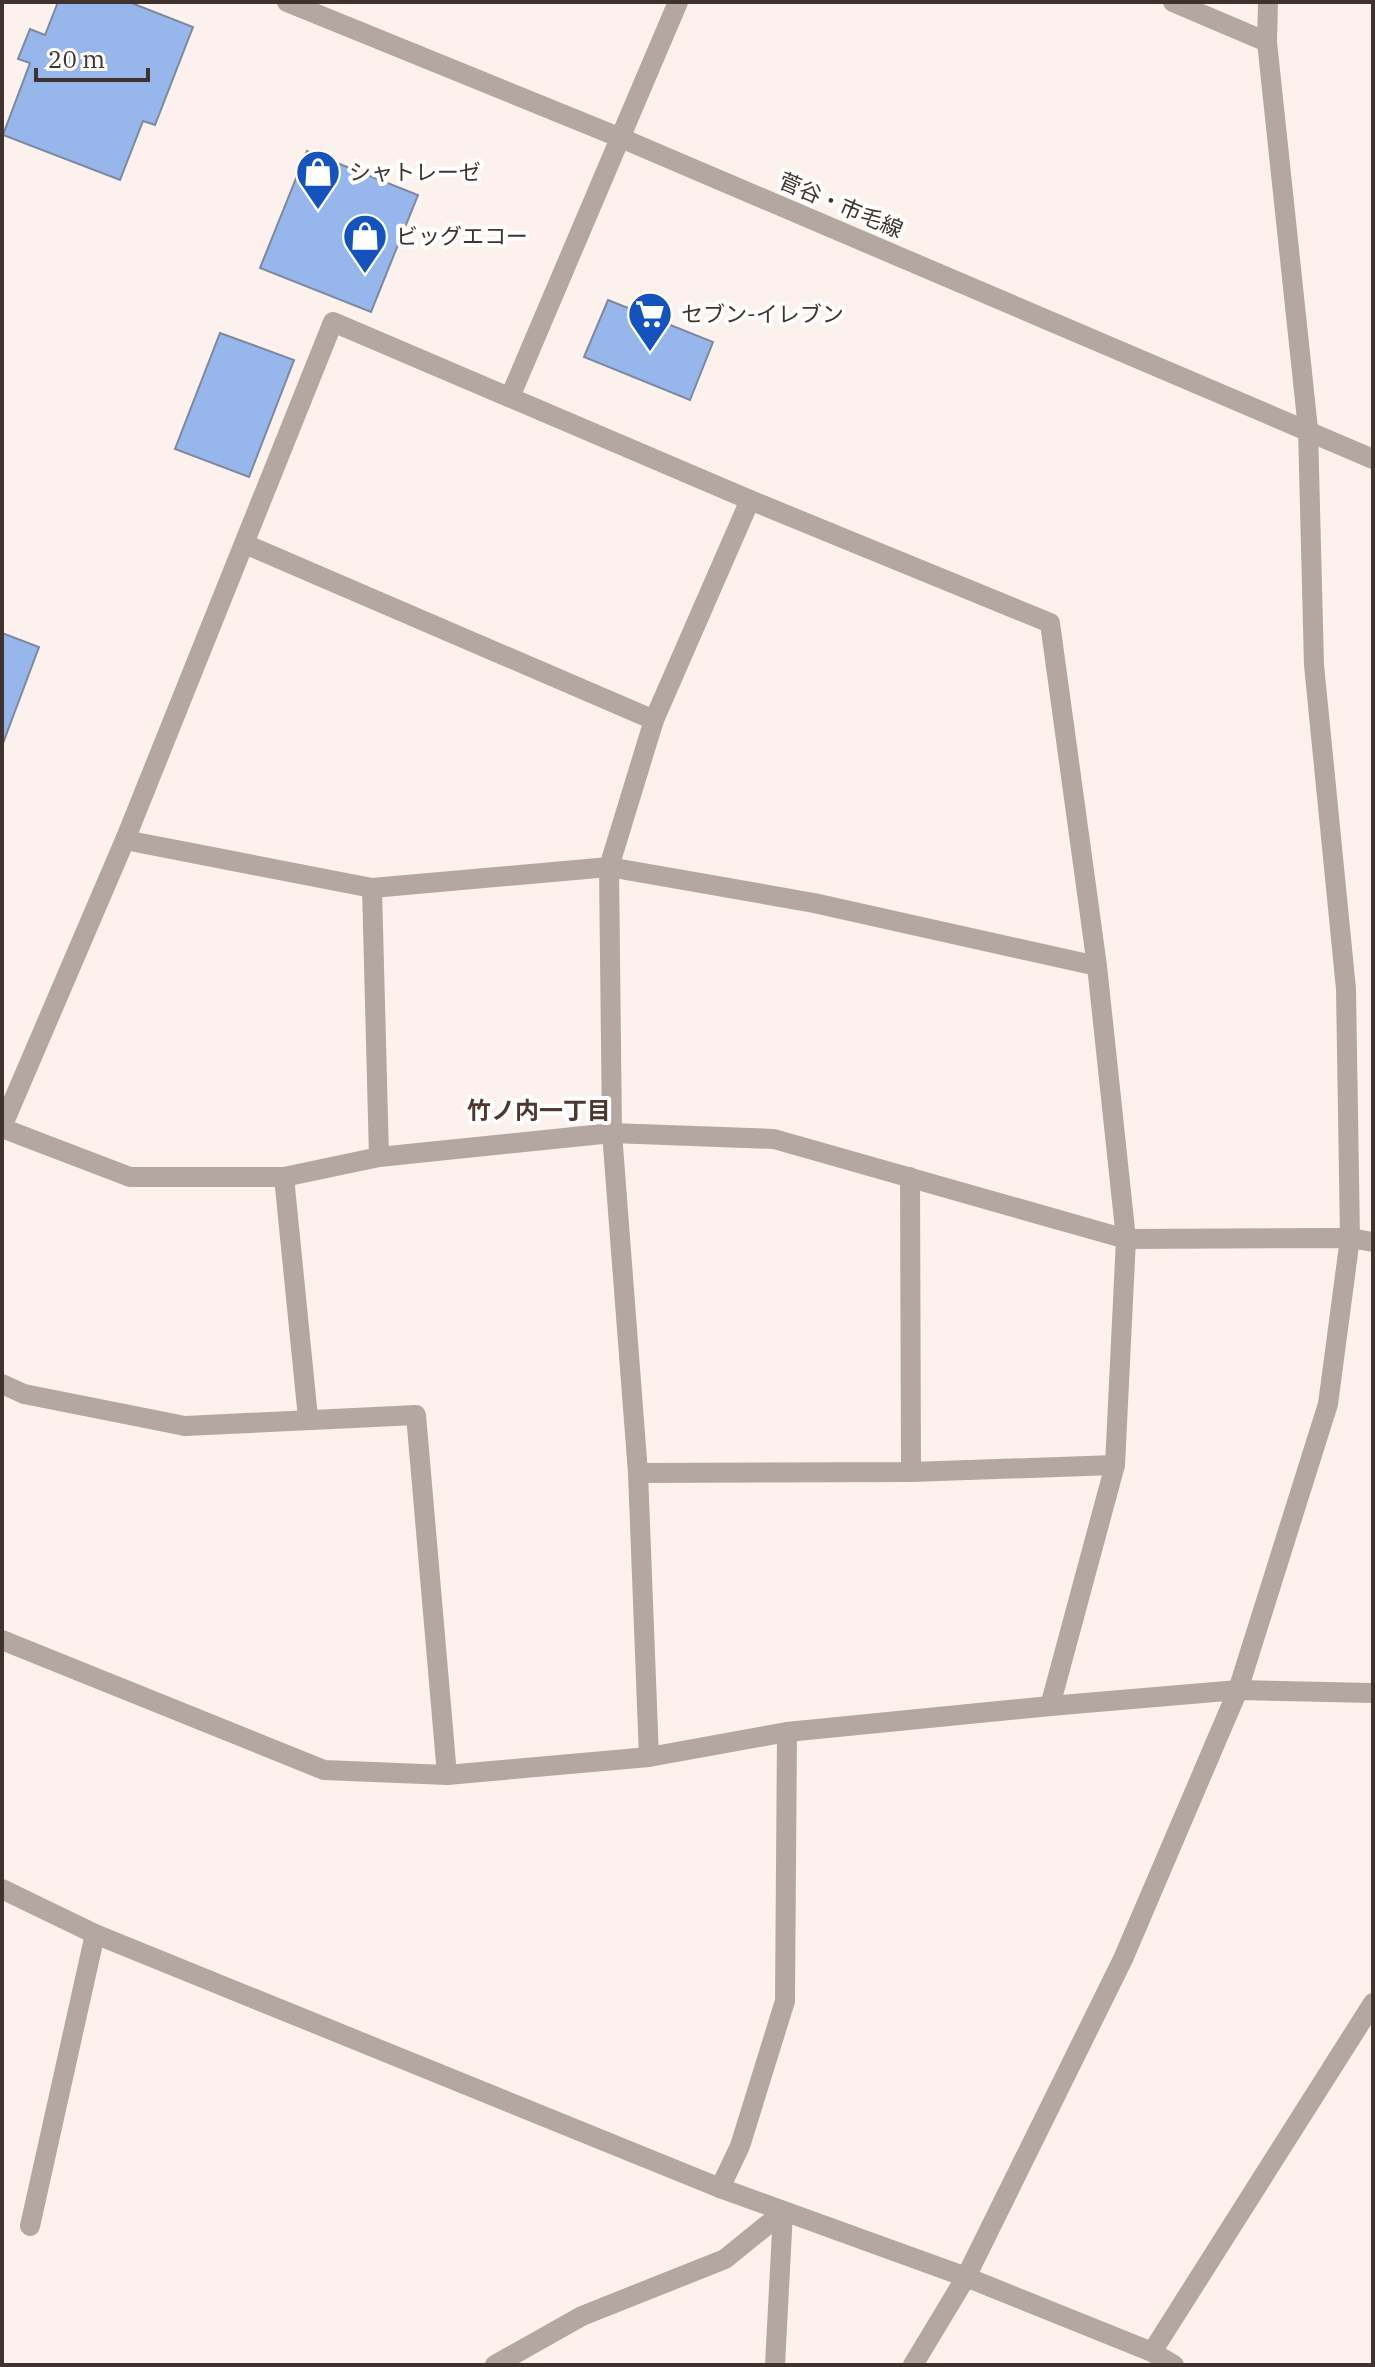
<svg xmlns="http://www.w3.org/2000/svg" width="1375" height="2367" font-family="'IBM Plex Serif','Noto Sans JP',serif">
	<rect width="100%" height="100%" fill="#fdf1ed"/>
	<!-- building -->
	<g fill="#96b6ec" stroke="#7c899f" stroke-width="2">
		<polygon points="58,2 129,2 193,27 155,125 143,121 120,180 3,135 30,63 18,59 30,29 45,35"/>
		<polygon points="307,151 418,195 371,312 260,268"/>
		<polygon points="608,300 713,342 690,400 584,357"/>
		<polygon points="220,333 294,360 249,477 175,449"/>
		<polygon points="2,633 39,647 2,746"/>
	</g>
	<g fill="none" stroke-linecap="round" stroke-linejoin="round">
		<!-- minor -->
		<g stroke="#b4a7a2" stroke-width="20">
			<polyline points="287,2 621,138 1373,459"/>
			<polyline points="1173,2 1267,42"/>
			<polyline points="510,397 678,2"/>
			<polyline points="750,500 654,720 609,867 612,1133 638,1473 911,1472 1115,1465"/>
			<polyline points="245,544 654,720"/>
			<polyline points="125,840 372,888 609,867 814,903 1097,966"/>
			<polyline points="372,888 379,1157"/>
			<polyline points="2,1127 125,840 333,322 750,500 1050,623 1097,966 1126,1239 1115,1465 1050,1706"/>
			<polyline points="2,1128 130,1177 284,1177 379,1157 612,1133 774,1139 1126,1239 1350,1238 1373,1242"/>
			<polyline points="284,1177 308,1418"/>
			<polyline points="910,1177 911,1472"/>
			<polyline points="2,1384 24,1394 185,1426 416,1415 447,1775"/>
			<polyline points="638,1473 649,1757"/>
			<polyline points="2,1640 324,1770 447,1775 649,1757 787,1732 1050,1706 1238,1690 1373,1693"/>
			<polyline points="2,1889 95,1934 720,2188 966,2277 1152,2352 1174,2365"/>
			<polyline points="720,2188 740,2146 785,2001 787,1732"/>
			<polyline points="30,2226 95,1934"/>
			<polyline points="1152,2352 1373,2003"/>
			<polyline points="495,2365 582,2316 725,2259 783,2212"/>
			<polyline points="775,2365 783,2212"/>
			<polyline points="913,2365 966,2277 1123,1959 1238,1690 1328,1404 1350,1238 1346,989 1314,665 1308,429 1267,42 1268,2"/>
		</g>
	</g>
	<!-- icons -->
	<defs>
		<g id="shop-pin" transform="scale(2.3)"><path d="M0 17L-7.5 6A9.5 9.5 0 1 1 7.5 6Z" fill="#1453be" stroke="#fff"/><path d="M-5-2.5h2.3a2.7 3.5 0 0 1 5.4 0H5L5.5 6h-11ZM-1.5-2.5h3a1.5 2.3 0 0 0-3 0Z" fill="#fff"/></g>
		<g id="supermarket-pin" transform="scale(2.3)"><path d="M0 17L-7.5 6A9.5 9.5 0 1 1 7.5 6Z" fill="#1453be" stroke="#fff"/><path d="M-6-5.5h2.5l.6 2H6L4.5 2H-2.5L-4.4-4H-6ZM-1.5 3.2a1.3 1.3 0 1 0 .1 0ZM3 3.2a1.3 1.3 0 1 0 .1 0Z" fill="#fff"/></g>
	</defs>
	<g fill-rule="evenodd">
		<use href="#shop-pin" x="318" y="172"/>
		<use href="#shop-pin" x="365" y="236"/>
		<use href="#supermarket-pin" x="650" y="314"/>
	</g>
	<g text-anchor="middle" stroke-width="8" stroke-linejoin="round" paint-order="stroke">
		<!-- poi labels -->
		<g font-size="22" fill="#3e332e" stroke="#fff" text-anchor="start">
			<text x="349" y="180">シャトレーゼ</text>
			<text x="396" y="244">ビッグエコー</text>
			<text x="681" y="322">セブン-イレブン</text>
		</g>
		<!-- street labels -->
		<g font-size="22" fill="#3e332e" stroke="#fff">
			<text transform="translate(841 205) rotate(23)" y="8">菅谷・市毛線</text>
		</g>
		<!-- neighbourhood labels -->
		<g font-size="24" font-weight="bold" fill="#4e372e" stroke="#fff">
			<text x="539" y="1119">竹ノ内一丁目</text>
		</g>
	</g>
	<!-- border -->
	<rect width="1375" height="2367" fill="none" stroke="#3e332e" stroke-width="8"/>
	<!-- scale -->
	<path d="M36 68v12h112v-12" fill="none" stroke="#3e332e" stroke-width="4"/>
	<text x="48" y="68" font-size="24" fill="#3e332e" stroke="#ffffff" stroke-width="6" paint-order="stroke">20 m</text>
</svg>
